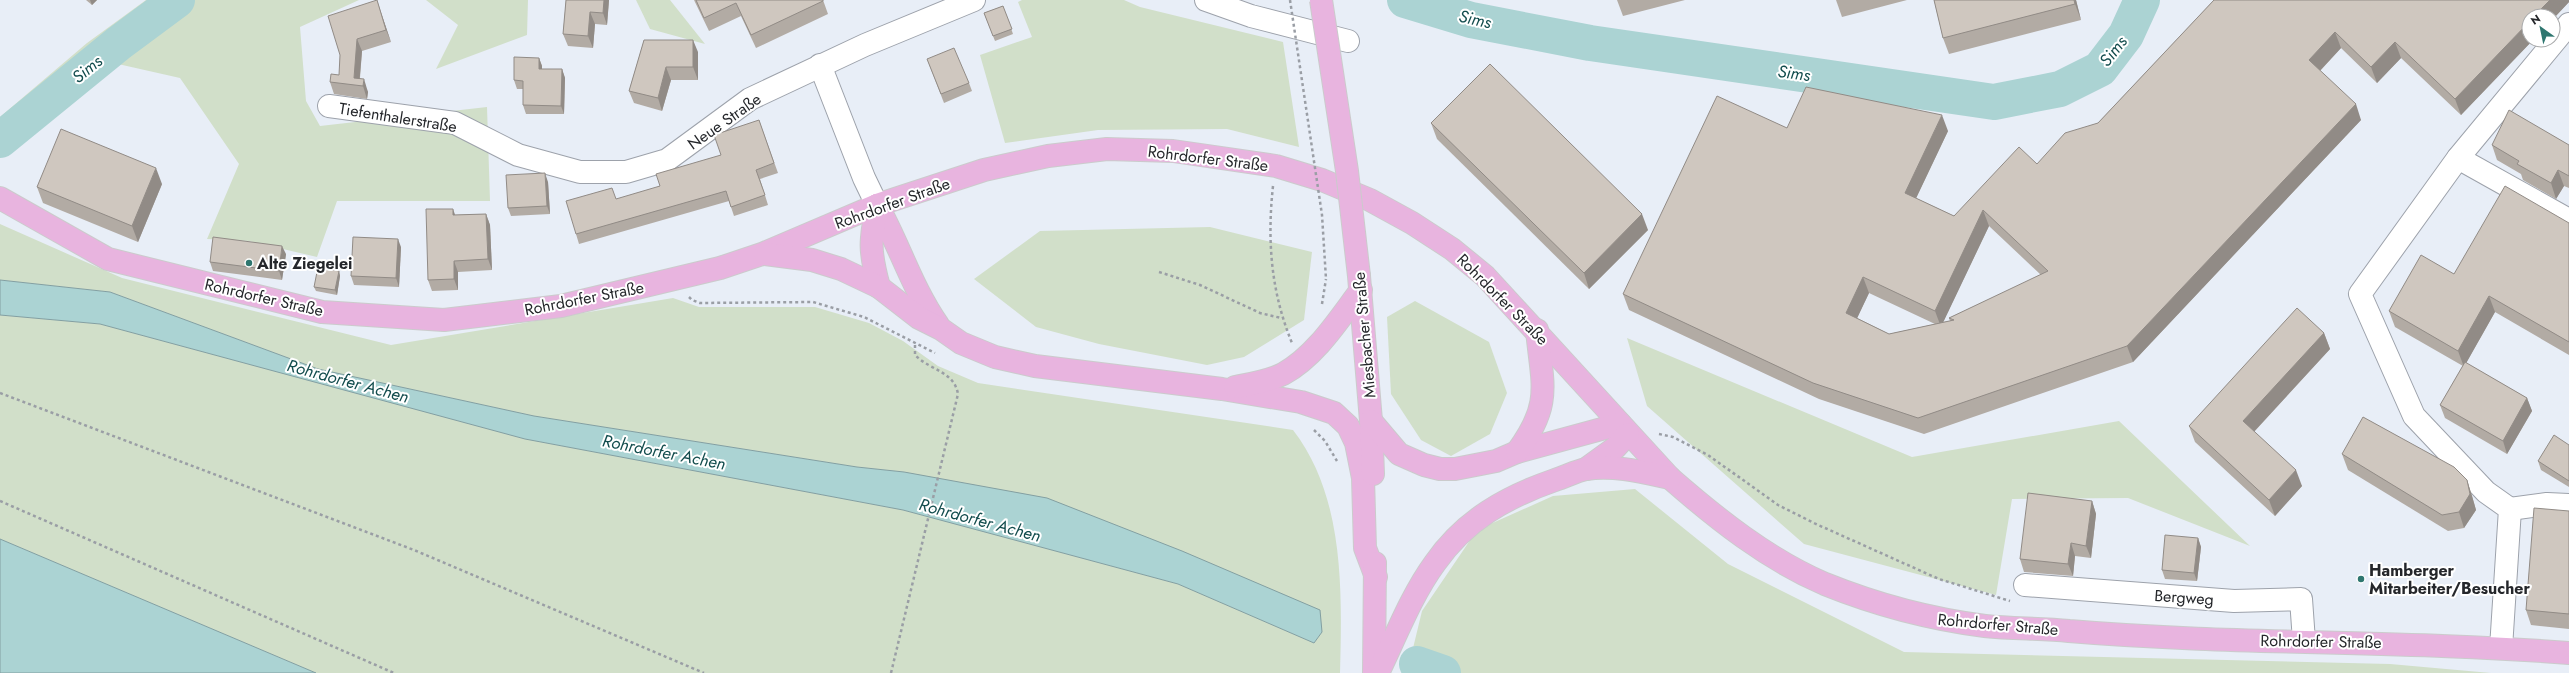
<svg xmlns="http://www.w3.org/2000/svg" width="2569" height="673" font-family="Jost,sans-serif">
	<rect width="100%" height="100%" fill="#e8eef7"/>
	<!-- green -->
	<g fill="#d1dfc9">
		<polygon points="146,0 359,0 300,27 306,101 320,126 487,107 490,201 337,201 317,257 249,241 207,239 239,164 180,78 118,64 0,157 0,117 87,43"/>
		<polygon points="426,0 528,0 527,35 436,69 458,25"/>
		<polygon points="636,0 670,0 705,44 650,29"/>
		<polygon points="1022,0 1124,0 1140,7 1283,42 1299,147 1227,129 1098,130 1005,143 980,55 1032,37 1018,2"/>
		<path d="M0,224L122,278L391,345L673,298L699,307H815L869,323L903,341L938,366L978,383L1293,430C1345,497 1342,592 1340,673H316L0,539V315L100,324L525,439L903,510L1178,584L1314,643L1322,632L904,472L857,467L534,416L318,369L110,292L0,280Z"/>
		<polygon points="1210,227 1312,252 1304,320 1244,357 1207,365 1099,344 1036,327 974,279 1040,231"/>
		<polygon points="1415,301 1489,342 1507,393 1490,434 1451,456 1421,440 1391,394 1387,317"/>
		<polygon points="1627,338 1912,457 2119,421 2250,546 2128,498 2012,499 1996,595 1804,544 1647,406"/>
		<polygon points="1635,489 1728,564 1904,652 2390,664 2491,673 1407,673 1422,611 1477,530 1553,496"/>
	</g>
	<!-- water -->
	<g fill="#abd3d3" stroke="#839fa1">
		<polygon points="0,280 110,292 318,369 534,416 857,467 904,472 1047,498 1182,551 1320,610 1322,632 1314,643 1178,584 903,510 525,439 100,324 0,315"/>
		<polygon points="0,539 316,673 0,673"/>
	</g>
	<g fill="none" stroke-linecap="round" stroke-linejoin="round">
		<!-- river -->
		<g stroke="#abd3d3" stroke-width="36">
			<polyline points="1405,0 1471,20 1590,43 1994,102 2060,89 2100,69 2126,35 2142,0"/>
			<polyline points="0,140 119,43 177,0"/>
			<polyline points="1417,664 1443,673"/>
		</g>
		<!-- minor casing -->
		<g stroke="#9da2ab" stroke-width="24">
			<g id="minor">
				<polyline points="1206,0 1251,16 1348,41"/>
				<polyline points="820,65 864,178 877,205"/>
				<polyline points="329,106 455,123 518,155 580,172 626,172 667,160 750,99 865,45 974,0"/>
				<polyline points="2458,158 2569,220"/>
				<polyline points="2510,509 2547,504 2569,505"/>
				<polyline points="2025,585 2234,601 2301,599 2304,641"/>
				<polyline points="2501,648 2510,509 2486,492 2414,416 2360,294 2458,158 2569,24"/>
			</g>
		</g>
		<!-- major casing -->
		<g stroke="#cbcbcc" stroke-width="24">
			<g id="major">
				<path d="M0,198L108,259L322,312L444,320L561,306L720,268L762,254L877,205L984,170L1048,156L1107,149L1173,151L1276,166L1322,180L1370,200L1412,223L1452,249L1485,276L1670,478C1717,519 1767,559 1825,584C1877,605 1930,619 1985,626C2013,629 2041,628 2069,631C2236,645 2403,640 2569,653"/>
				<path d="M877,205C899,244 912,288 938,325"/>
				<path d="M877,205C870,241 869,250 879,287"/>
				<polyline points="765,254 812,260 841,269 879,287 919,318 941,329 961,343 995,357 1035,366 1222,389 1301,402 1334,413 1348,426 1356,443 1363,478 1365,548 1376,577"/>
				<polyline points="1359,276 1371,421 1373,474"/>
				<path d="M1235,387C1251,384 1269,381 1283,374C1316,356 1339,319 1361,290"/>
				<polyline points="1371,421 1399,454 1424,465 1440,469 1455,469 1496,461 1517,452 1620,424"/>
				<path d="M1517,452C1553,403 1542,385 1537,330"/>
				<polyline points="1586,469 1615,448 1628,434"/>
				<polyline points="1374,673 1375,563"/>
				<path d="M1378,673C1396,636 1411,596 1435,563C1465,520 1506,497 1555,480C1565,477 1576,471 1586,469C1615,465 1642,472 1670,478"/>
			</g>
		</g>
		<!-- path -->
		<g stroke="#9a9ea5" stroke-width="2.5" stroke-dasharray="3 3" stroke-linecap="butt">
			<path d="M1273,186C1267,241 1271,292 1292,343"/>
			<polyline points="1159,272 1200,285 1260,313 1281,318"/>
			<polyline points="689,297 692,300 700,303 813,302 864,317 935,353"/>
			<polyline points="1322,304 1326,279"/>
			<polyline points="0,393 414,550 704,673"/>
			<polyline points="1314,430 1325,441 1337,461"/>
			<polyline points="1659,434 1673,437 1708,455 1778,505 1816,524 1939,579 2010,601"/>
			<polyline points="0,501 394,673"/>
			<path d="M891,673L958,394C954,371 931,371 915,355V344"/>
		</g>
		<!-- minor -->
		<use href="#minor" stroke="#fff" stroke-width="22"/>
		<!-- major -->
		<use href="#major" stroke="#e8b4df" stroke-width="22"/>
		<!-- major-bridge casing -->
		<g stroke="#cbcbcc" stroke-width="24" stroke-linecap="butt">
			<polyline id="major-bridge" points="1321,0 1347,171 1359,276"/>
		</g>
		<!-- path-bridge -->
		<polyline stroke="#9a9ea5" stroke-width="2.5" stroke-dasharray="3 3" stroke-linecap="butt" points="1290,0 1322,215 1326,279"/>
		<!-- major-bridge -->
		<use href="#major-bridge" stroke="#e8b4df" stroke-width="22"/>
	</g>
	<!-- wall -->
	<g fill="#b2aba4" fill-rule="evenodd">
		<polygon points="86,0 97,0 92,5"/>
		<polygon points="377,0 391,42 362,51 360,78 368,92 367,99 334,94 330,82 339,75"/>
		<polygon points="566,0 609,0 607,25 595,24 593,48 568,46 563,34"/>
		<polygon points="694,0 823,0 828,14 756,48 741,16 709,31"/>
		<polygon points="1617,0 1685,0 1623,16"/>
		<polygon points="1836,0 1907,0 1842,17"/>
		<polygon points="1934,0 2076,0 2081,20 1949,54 1943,38"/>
		<path d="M2214,0H2569V2L2553,19L2529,40H2533L2461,115L2401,58L2377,83L2341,48L2320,71L2361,120L2133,362L1924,434L1819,399L1629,310L1623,294L1787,128L1948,131L1916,198L1954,216L2037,164L2098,123ZM1989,226L2041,275L1949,318L1950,321L1943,322ZM1869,293L1935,324L1889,334L1857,318Z"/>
		<polygon points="1003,6 1013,34 995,41 984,13"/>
		<polygon points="644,40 698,52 698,80 671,80 662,111 634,103 629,91"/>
		<polygon points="539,58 542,66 542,69 562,69 565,78 564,114 526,114 523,105 523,89 517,89 514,80"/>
		<polygon points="927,59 969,83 972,91 944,103"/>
		<polygon points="759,120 778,173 760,179 768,205 734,216 729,201 579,244 576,234 660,186 721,155"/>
		<polygon points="1431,123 1648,230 1589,289 1437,139"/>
		<polygon points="2492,145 2569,145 2569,188 2564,186 2556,199 2523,180 2521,174 2497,160"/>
		<polygon points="548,182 550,214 511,216 508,208"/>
		<polygon points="162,184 138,242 43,203 37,187"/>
		<polygon points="486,214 490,225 492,270 458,272 458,290 432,291 428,280 455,215"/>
		<polygon points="2569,223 2569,355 2495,312 2466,363 2527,398 2532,411 2507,454 2445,418 2440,405 2463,366 2395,327 2389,311 2454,274"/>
		<polygon points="401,247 399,287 354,285 351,276"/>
		<polygon points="286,254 282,280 213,271 210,262"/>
		<polygon points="339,271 340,276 337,295 316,291 314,287"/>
		<polygon points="2324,333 2330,349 2254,432 2302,486 2275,516 2195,442 2189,426"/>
		<polygon points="2569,445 2569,487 2541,470 2538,461"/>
		<polygon points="2342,454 2467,480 2472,496 2476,510 2464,528 2448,531 2348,470"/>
		<polygon points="2092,501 2096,514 2091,558 2075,556 2073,576 2024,572 2020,559"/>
		<polygon points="2569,511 2569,629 2531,625 2526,610"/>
		<polygon points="2198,538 2201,547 2197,581 2165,579 2162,570"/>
	</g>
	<!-- shaded-wall -->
	<g fill="#918b86">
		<polygon points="90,0 97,0 92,5"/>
		<polygon points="377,0 381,13 391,42 386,30"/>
		<polygon points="604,0 609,0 607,25 603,13"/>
		<polygon points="2074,0 2076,0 2081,20 2075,4"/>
		<polygon points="2550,0 2569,0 2569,2 2553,19 2553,16 2534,16"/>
		<polygon points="590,12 595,24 593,48 588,36"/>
		<polygon points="2529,22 2529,40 2533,40 2461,115 2455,99"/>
		<polygon points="2335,32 2341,48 2315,76 2309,60"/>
		<polygon points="357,39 362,51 359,86 354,78"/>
		<polygon points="693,40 698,52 698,80 693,67"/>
		<polygon points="2395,42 2401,58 2377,83 2371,67"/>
		<polygon points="539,58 542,66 542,77 539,69"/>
		<polygon points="666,67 671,80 662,111 658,98"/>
		<polygon points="562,69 565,78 564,114 561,106"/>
		<polygon points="364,79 368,92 367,99 363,86"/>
		<polygon points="2356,104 2361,120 2133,362 2127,346"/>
		<polygon points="1942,115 1948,131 1911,209 1905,193"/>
		<polygon points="156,168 162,184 138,242 132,226"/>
		<polygon points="2558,170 2564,186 2556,199 2551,183"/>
		<polygon points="545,173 548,182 550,214 547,206"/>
		<polygon points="453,209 457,220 453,215"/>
		<polygon points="1983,210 1989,226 1941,327 1935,311"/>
		<polygon points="486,214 490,225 492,270 488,259"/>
		<polygon points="1642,214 1648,230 1589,289 1584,273"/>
		<polygon points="398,239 401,247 399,287 396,278"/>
		<polygon points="282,246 286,254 282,280 279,271"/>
		<polygon points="454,261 458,272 458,290 454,279"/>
		<polygon points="339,271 340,276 337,295 335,290"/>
		<polygon points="1863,277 1869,293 1852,329 1846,313"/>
		<polygon points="2489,296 2495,312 2464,367 2458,351"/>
		<polygon points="2324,333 2330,349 2249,437 2243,421"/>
		<polygon points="2527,398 2532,411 2507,454 2503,441"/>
		<polygon points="2296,470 2302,486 2275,516 2269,500"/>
		<polygon points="2467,480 2472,496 2476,510 2464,528 2459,512"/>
		<polygon points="2092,501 2096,514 2091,558 2086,546"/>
		<polygon points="2198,538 2201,547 2197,581 2194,573"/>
		<polygon points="2071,543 2075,556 2073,576 2068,564"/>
	</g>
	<!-- building -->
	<g fill="#cfc7bf" stroke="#918b86" fill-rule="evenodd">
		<polygon points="377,0 386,30 357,39 354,78 364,79 363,86 330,82 331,74 339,75 340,55 328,16"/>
		<polygon points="566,0 604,0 603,13 590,12 588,36 563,34"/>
		<polygon points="696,0 823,0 823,1 751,35 736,3 704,18"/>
		<polygon points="1934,0 2074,0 2075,4 1943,38"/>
		<path d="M2214,0H2550L2534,16H2529V22L2455,99L2395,42L2371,67L2335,32L2309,60L2356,104L2127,346L1918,418L1813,383L1623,294L1717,96L1787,128L1806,87L1942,115L1905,193L1954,216L2019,147L2037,164L2065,133L2098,123ZM1983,210L2048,271L1949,318L1954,320L1889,334L1846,313L1863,277L1935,311Z"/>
		<polygon points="1003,6 1012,29 993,36 984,13"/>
		<polygon points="644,40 693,40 693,67 666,67 658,98 629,91"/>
		<polygon points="954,48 969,83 941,94 927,59"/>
		<polygon points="514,57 539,58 539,69 562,69 561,106 523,105 523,81 514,80"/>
		<polygon points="1490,64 1642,214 1584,273 1431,123"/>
		<polygon points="2509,110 2569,145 2569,176 2558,170 2551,183 2517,164 2519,161 2492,145"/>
		<polygon points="759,120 774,163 756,170 765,195 731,207 726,191 576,234 566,201 612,188 616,199 660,186 656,174 721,155 714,135"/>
		<polygon points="61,129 156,168 132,226 37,187"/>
		<polygon points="545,173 547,206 508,208 506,175"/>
		<polygon points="2505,186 2569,223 2569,342 2489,296 2458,351 2389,311 2421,255 2454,274"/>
		<polygon points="426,209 453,209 453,215 486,214 488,259 454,261 454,279 428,280"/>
		<polygon points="213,237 282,246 279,271 210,262"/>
		<polygon points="353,237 398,239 396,278 351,276"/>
		<polygon points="318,267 339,271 335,290 314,287"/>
		<polygon points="2297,308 2324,333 2243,421 2296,470 2269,500 2189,426"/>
		<polygon points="2465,362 2527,398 2503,441 2440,405"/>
		<polygon points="2363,417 2454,467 2467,480 2470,494 2459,512 2442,515 2342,454"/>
		<polygon points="2554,435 2569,445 2569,481 2538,461"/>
		<polygon points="2028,493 2092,501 2086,546 2071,543 2068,564 2020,559"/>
		<polygon points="2534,508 2569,511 2569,614 2526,610"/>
		<polygon points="2165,535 2198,538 2194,573 2162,570"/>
	</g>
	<!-- markers -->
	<g fill="#2e766f" stroke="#fff" stroke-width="1.5">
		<circle cx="249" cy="263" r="4"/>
		<circle cx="2361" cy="579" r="4"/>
	</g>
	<g text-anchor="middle" stroke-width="4" stroke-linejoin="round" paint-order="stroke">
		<!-- street labels -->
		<g font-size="16" fill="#25272b" stroke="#fff">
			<text transform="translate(398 117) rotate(9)" y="6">Tiefenthalerstraße</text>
			<text transform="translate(724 121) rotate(-35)" y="6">Neue Straße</text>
			<text transform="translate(1208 158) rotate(7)" y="6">Rohrdorfer Straße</text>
			<text transform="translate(892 203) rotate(-20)" y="6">Rohrdorfer Straße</text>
			<text transform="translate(264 297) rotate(13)" y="6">Rohrdorfer Straße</text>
			<text transform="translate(584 298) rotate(-11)" y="6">Rohrdorfer Straße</text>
			<text transform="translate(1503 299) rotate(45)" y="6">Rohrdorfer Straße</text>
			<text transform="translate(1364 335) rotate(-95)" y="6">Miesbacher Straße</text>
			<text transform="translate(2184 597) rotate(4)" y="6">Bergweg</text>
			<text transform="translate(1998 624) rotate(5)" y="6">Rohrdorfer Straße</text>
			<text transform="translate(2321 641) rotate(1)" y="6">Rohrdorfer Straße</text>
		</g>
		<!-- poi labels -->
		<g font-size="16" font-weight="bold" fill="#25272b" stroke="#fff" text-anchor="start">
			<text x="257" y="269">Alte Ziegelei</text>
			<text x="2369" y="576">Hamberger<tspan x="2369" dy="18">Mitarbeiter/Besucher</tspan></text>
		</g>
		<!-- water labels -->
		<g font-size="17" font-style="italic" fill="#124c4d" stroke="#fff">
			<text transform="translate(1475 19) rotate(13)" y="6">Sims</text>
			<text transform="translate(2113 51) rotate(-52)" y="6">Sims</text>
			<text transform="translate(87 69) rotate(-39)" y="6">Sims</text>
			<text transform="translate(1794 73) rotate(8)" y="6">Sims</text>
			<text transform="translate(348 381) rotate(15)" y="6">Rohrdorfer Achen</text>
			<text transform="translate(664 452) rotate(11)" y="6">Rohrdorfer Achen</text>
			<text transform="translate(980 520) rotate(15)" y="6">Rohrdorfer Achen</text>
		</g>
	</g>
	<!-- north arrow -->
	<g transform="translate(2541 28) rotate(327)"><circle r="19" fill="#ffffff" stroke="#a8a9aa"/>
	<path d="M0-3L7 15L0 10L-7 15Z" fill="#2e766f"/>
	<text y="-6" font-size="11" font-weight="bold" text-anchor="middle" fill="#25272b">N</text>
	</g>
</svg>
